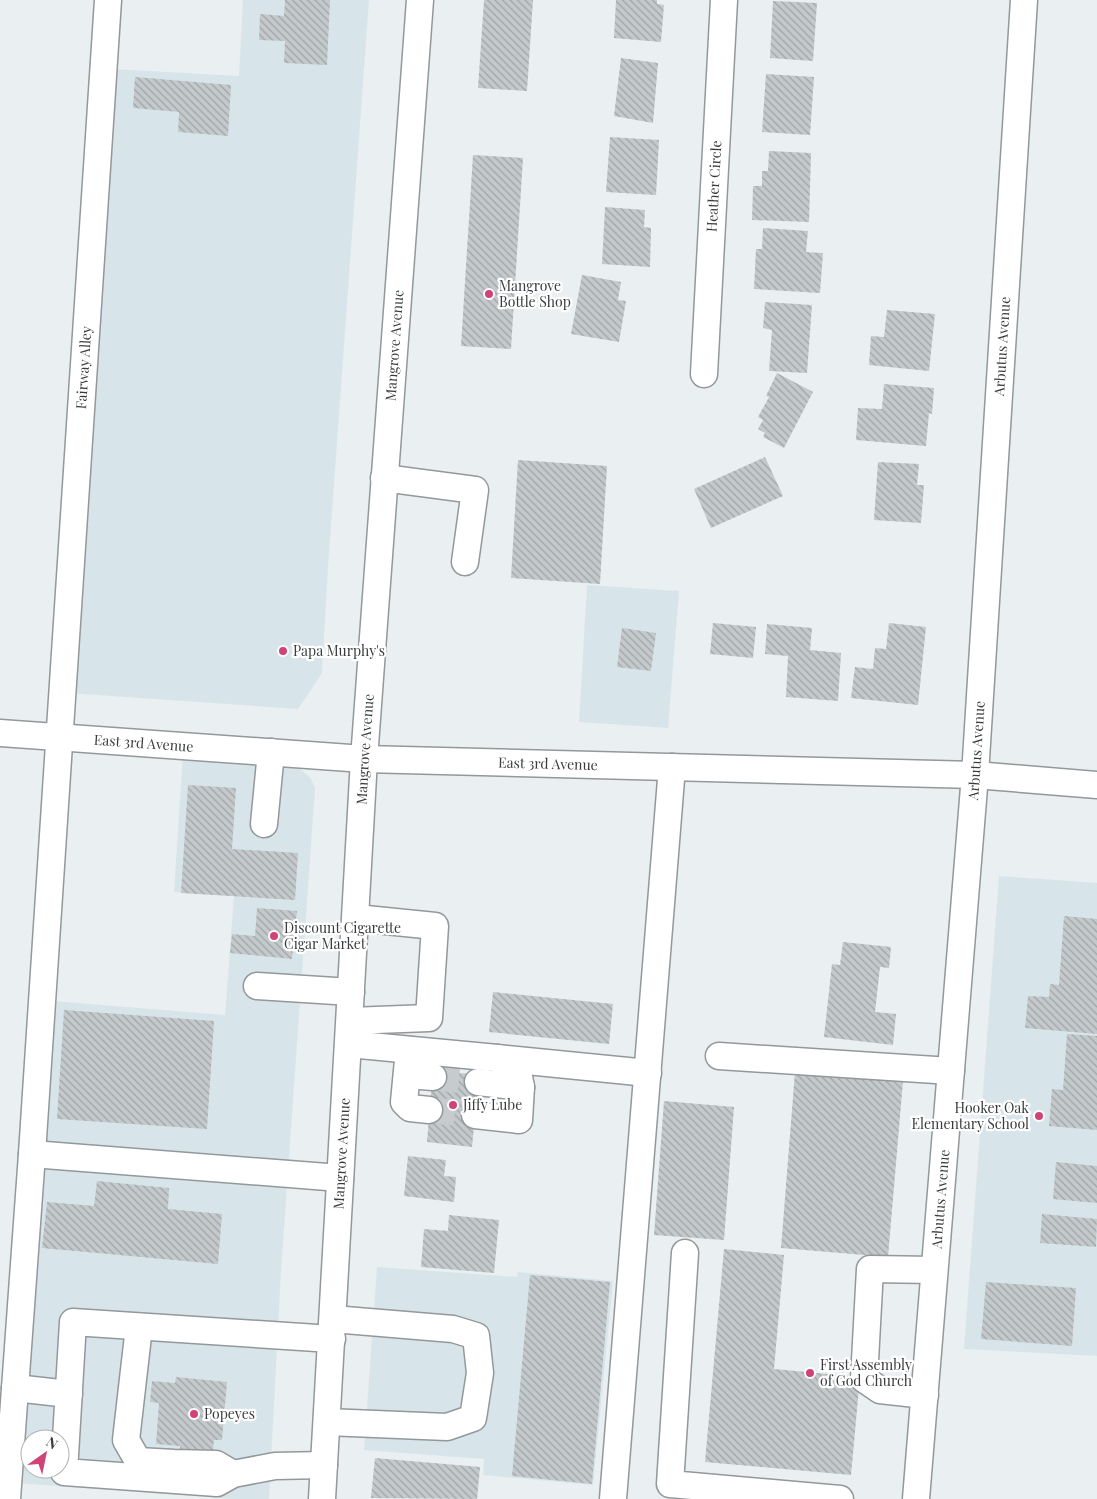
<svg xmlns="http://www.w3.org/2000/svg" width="1097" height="1499" font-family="'Playfair Display',serif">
	<defs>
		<pattern id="building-back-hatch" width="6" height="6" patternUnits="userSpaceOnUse" patternTransform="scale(1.25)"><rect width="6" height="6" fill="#c4c9cb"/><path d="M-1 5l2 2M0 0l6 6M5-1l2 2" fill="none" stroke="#a0a4a6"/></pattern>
	</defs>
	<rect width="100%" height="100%" fill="#eaeff1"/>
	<!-- built -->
	<g fill="#d7e5ea" fill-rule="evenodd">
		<polygon points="243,0 369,0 328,567 322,673 298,709 68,693 113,69 239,76"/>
		<polygon points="587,585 679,591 668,728 579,722"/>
		<path d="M183,754L291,762L310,777L315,788L281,1271L269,1499H233L16,1483L52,1001L225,1015L234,896L174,892ZM30,1439H60V1469H30Z"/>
		<polygon points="999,876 1097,883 1097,1356 964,1349"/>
		<polygon points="377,1267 517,1277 518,1272 613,1281 593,1485 483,1475 484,1459 364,1450"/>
	</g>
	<!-- building -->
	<g fill="url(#building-back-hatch)">
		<polygon points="285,0 330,0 327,65 284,63 285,41 259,40 260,14 284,16"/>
		<polygon points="484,0 533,0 527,91 478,88"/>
		<polygon points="616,0 657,0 657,4 664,5 661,42 614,38"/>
		<polygon points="773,1 817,3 813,61 770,58"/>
		<polygon points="621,58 658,63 653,123 614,116"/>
		<polygon points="766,74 814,77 810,135 762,132"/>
		<polygon points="135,77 231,85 228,136 178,132 179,112 133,108"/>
		<polygon points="610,137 659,140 656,195 606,192"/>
		<polygon points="769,151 811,153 809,222 752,220 753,186 762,186 762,171 768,171"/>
		<polygon points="473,155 523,158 511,349 461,346"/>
		<polygon points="605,207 645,210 644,227 651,228 650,267 602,264"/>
		<polygon points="763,228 808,231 806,252 823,253 820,293 754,289 756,249 762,249"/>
		<polygon points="582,275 621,282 618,300 626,301 619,342 571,334"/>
		<polygon points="765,302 812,305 807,373 769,371 772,330 763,328"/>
		<polygon points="887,310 935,314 929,371 869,365 871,336 884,337"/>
		<polygon points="777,373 813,392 784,448 763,437 765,433 758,429 763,420 758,417 769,397 766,396"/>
		<polygon points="884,384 934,388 932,414 929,413 926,446 856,440 858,408 882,409"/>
		<polygon points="765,457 783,496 711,528 694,489"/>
		<polygon points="518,460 607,466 600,584 511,578"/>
		<polygon points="878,462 919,464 917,485 924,485 921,523 874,520"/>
		<polygon points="713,623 756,627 753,658 710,654"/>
		<polygon points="889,623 926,627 918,705 851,698 855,667 873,669 875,648 886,649"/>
		<polygon points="767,624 812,628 810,650 841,653 838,701 786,697 788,656 765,654"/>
		<polygon points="622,628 656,633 651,671 617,667"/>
		<polygon points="188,785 236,788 232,849 298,853 295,900 181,893"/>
		<polygon points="257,908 297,911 292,959 230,953 232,934 255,936"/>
		<polygon points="1064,916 1097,919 1097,1034 1025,1028 1028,996 1049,997 1050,984 1059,985"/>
		<polygon points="843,942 891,947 889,968 880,967 875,1012 896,1014 893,1045 824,1037 832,964 840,965"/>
		<polygon points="493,992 613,1004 609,1044 489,1032"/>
		<polygon points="64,1010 214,1021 207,1129 57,1119"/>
		<polygon points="1067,1034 1097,1036 1097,1130 1049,1126 1052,1089 1063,1090"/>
		<polygon points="433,1070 479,1075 472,1147 427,1142"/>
		<polygon points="795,1072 903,1081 888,1257 781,1248"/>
		<polygon points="664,1101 734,1107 724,1240 654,1235"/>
		<polygon points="408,1156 446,1160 444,1176 456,1177 454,1202 404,1196"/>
		<polygon points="1056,1162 1097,1166 1097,1203 1053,1199"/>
		<polygon points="97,1181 169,1188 168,1209 222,1214 218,1264 42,1248 47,1202 94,1206"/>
		<polygon points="1042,1214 1097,1219 1096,1247 1040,1243"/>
		<polygon points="449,1215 499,1220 494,1273 421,1267 424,1229 448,1231"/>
		<polygon points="724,1249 784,1255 774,1369 860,1377 851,1475 705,1462"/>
		<polygon points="530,1275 610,1282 592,1484 512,1476"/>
		<polygon points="986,1282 1076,1288 1072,1346 981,1339"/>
		<polygon points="176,1377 227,1382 222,1440 214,1440 213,1450 200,1449 200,1455 180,1453 180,1446 156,1444 159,1403 150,1402 152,1381 175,1383"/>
		<polygon points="375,1458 480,1467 477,1499 371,1498"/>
	</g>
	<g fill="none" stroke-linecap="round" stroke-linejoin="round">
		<!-- minor-tunnel -->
		<g stroke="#c7cbcd" stroke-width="26" stroke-dasharray="26 13" stroke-linecap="butt">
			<polyline points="433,1077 478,1082"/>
			<polyline points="429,1110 475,1115"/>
		</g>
		<!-- minor casing -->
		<g stroke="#93989a" stroke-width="29">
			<g id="minor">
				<path id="s1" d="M704,374L724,0"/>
				<polyline points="384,478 475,490 465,562"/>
				<path id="s2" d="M0,733L364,759L975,775L1097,785"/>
				<polyline points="264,824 271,752"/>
				<polyline points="257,986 351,992"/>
				<polyline points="350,1021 429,1018 435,926 356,918"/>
				<polyline points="349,1044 497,1058 518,1072 521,1087 519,1120 475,1115"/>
				<polyline points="409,1050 404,1102 410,1108 429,1110"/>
				<polyline points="719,1056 951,1071"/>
				<polyline points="497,1058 648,1073"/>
				<polyline points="407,1075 433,1077"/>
				<polyline points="478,1082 521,1087"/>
				<polyline points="32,1154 340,1178"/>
				<polyline points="685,1253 670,1484 840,1499"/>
				<polyline points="139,1327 126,1440 138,1461 174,1463 216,1464 233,1474"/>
				<polyline points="15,1388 69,1394"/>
				<polyline points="925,1395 880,1390 864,1379 870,1269 934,1270"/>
				<polyline points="327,1422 447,1427 473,1418 480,1373 476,1336 453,1329 333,1319"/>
				<polyline points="324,1465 275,1466 233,1474 217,1483 64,1472 73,1322 332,1339"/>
				<path id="s3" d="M7,1499L32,1154L108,0"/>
				<path id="s4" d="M322,1499L364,759L420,0"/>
				<polyline points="613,1499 672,767"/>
				<path id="s5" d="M916,1499L975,775L1024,0"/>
			</g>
		</g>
		<!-- minor -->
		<use href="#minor" stroke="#fff" stroke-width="26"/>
	</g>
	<!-- markers -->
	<g fill="#d04376" stroke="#fff" stroke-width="2">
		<circle cx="489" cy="294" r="5"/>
		<circle cx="283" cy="651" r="5"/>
		<circle cx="274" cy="936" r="5"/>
		<circle cx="453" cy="1105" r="5"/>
		<circle cx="1039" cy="1116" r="5"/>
		<circle cx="810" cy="1373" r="5"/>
		<circle cx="194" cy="1414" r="5"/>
	</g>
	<g text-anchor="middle" stroke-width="4.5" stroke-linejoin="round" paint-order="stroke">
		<!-- street labels -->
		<g font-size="14" fill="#393b3c" stroke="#fff">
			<text dy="5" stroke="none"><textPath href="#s1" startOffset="188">Heather Circle</textPath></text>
			<text dy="5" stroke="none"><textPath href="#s4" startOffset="1156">Mangrove Avenue</textPath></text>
			<text dy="5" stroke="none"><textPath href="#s5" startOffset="1156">Arbutus Avenue</textPath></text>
			<text dy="5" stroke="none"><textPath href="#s3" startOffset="1134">Fairway Alley</textPath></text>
			<text dy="5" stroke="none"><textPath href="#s2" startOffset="144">East 3rd Avenue</textPath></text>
			<text dy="5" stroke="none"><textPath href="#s4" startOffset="751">Mangrove Avenue</textPath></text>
			<text dy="5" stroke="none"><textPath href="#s5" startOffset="751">Arbutus Avenue</textPath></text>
			<text dy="5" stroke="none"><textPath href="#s2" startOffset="549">East 3rd Avenue</textPath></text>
			<text dy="5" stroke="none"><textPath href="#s4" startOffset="346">Mangrove Avenue</textPath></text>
			<text dy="5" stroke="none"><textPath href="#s5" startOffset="301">Arbutus Avenue</textPath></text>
		</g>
		<!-- poi labels -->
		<g font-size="14" fill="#393b3c" stroke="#fff" text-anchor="start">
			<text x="499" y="291">Mangrove<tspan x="499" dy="16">Bottle Shop</tspan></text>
			<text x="293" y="656">Papa Murphy's</text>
			<text x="284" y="933">Discount Cigarette<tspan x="284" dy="16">Cigar Market</tspan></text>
			<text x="463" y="1110">Jiffy Lube</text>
			<text x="1029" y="1113" text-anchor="end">Hooker Oak<tspan x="1029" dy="16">Elementary School</tspan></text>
			<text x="820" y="1370">First Assembly<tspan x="820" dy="16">of God Church</tspan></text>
			<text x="204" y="1419">Popeyes</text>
		</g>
	</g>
	<!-- north arrow -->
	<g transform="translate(45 1454) rotate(33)"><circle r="24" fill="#ffffff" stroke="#b0b1b1"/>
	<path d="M0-4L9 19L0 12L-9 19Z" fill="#d04376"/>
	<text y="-8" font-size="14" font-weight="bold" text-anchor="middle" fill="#393b3c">N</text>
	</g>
</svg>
